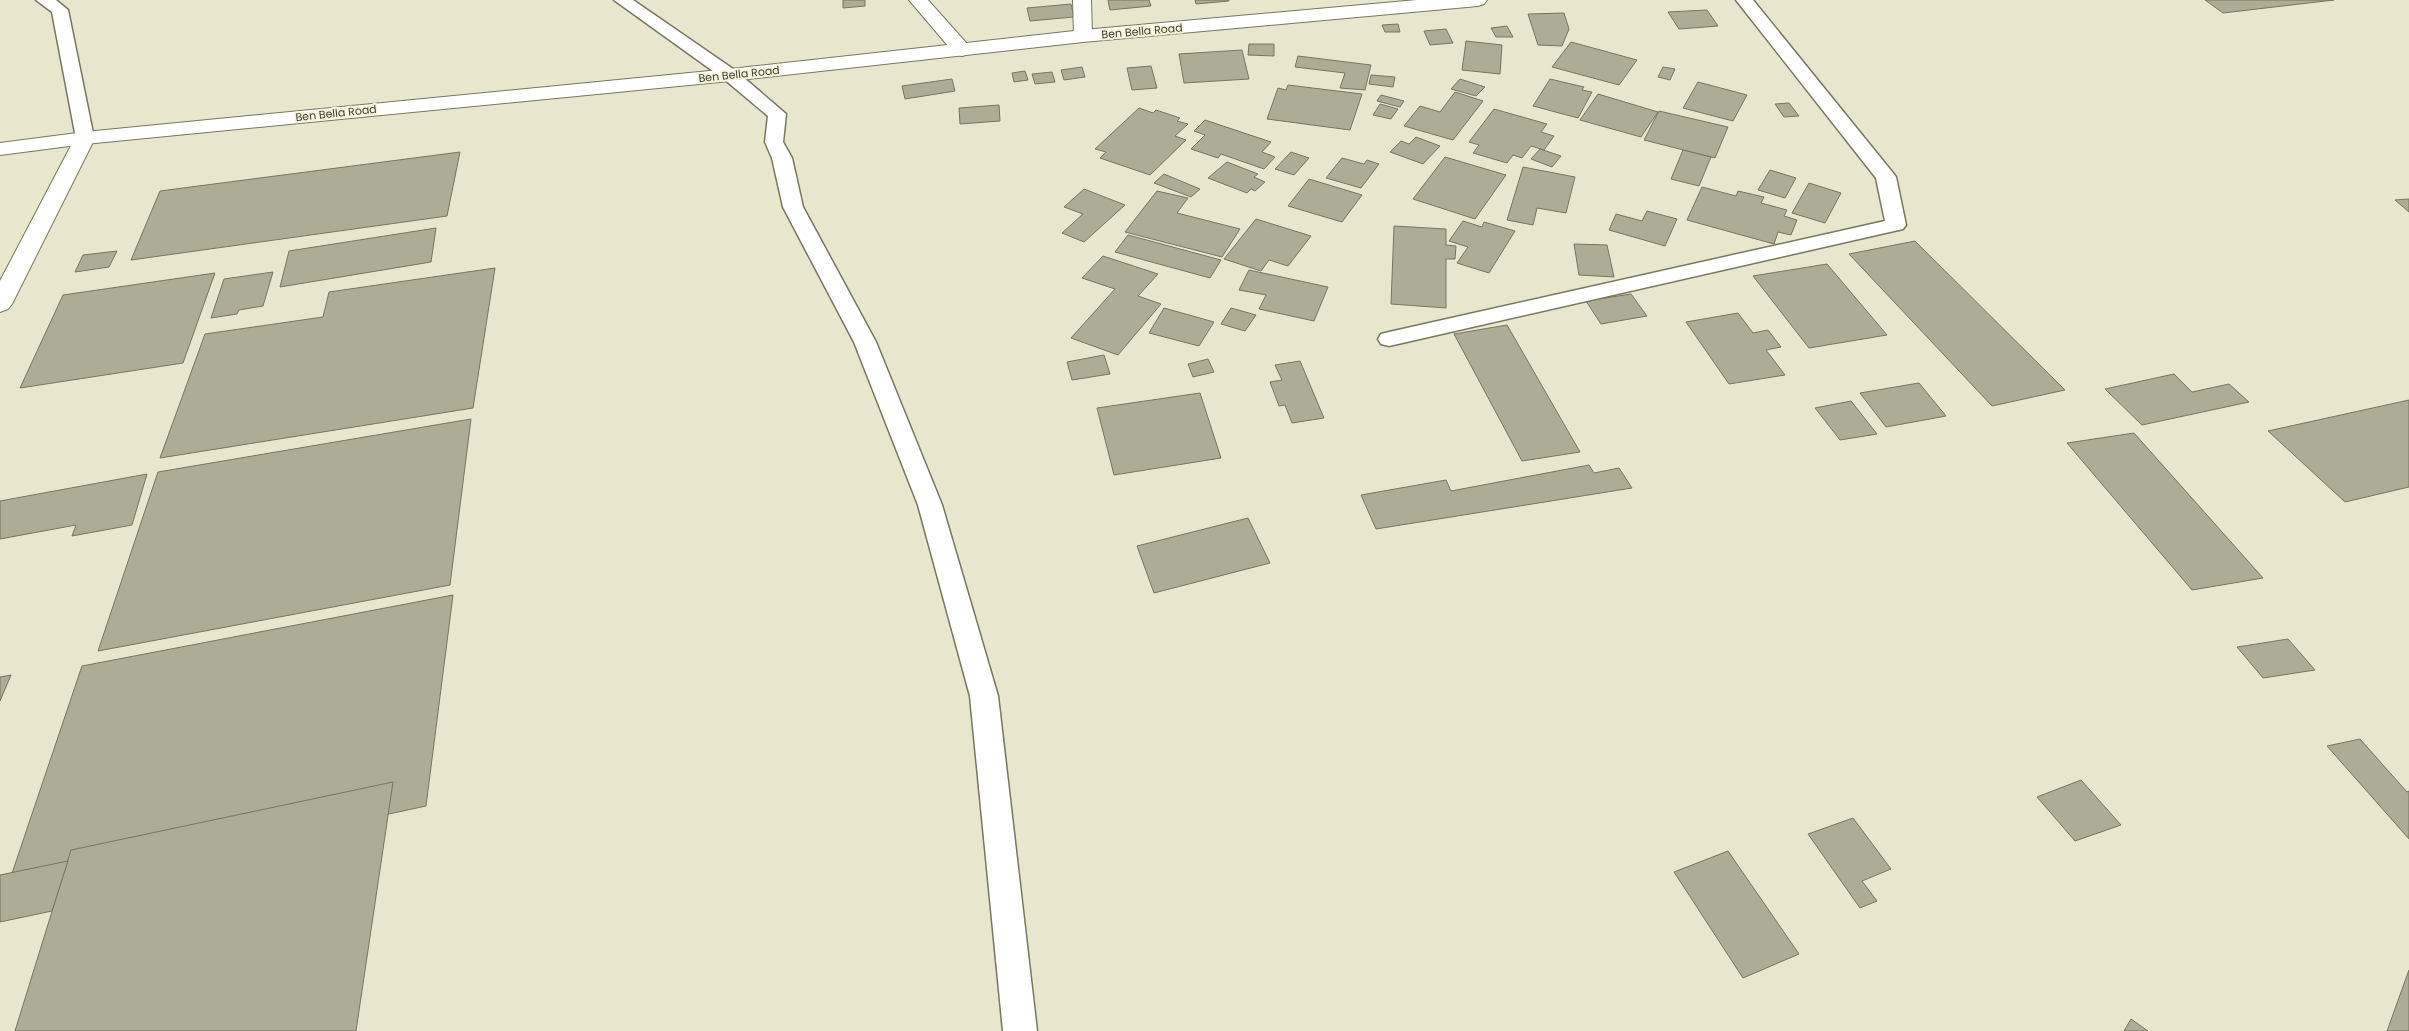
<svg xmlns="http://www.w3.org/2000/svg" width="2409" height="1031" font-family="Poppins,sans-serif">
	<rect width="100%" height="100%" fill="#e8e7ce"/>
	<!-- building -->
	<g fill="#adac94" stroke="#76755e">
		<polygon points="843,0 865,0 865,6 843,8"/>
		<polygon points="1108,0 1149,0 1151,6 1110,10"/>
		<polygon points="1195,0 1229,0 1229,1 1196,4"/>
		<polygon points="2205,0 2334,0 2223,13"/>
		<polygon points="1071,4 1074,17 1030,21 1027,8"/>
		<polygon points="1707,10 1718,26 1679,29 1668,12"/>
		<polygon points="1564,13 1569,29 1562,46 1538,45 1528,14"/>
		<polygon points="1398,24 1400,32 1385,32 1382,25"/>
		<polygon points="1507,26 1513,37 1496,37 1491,28"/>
		<polygon points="1446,29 1453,43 1430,45 1424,31"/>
		<polygon points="1466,41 1502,45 1500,74 1462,70"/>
		<polygon points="1571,42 1637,60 1619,85 1552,67"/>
		<polygon points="1249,44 1274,44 1274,56 1248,55"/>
		<polygon points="1242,50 1249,79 1184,83 1179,54"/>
		<polygon points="1298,56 1371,65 1365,90 1340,88 1345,73 1295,67"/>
		<polygon points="1151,66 1157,88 1132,90 1127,68"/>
		<polygon points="1082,67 1085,77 1064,80 1061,70"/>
		<polygon points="1663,67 1675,69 1670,80 1658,77"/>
		<polygon points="1025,71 1028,80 1014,82 1012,73"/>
		<polygon points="1052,72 1055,82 1035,84 1032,74"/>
		<polygon points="1371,75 1395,77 1393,87 1369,84"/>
		<polygon points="952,79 955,91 905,99 902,86"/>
		<polygon points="1460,79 1485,87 1476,96 1451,89"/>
		<polygon points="1550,79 1584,87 1582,90 1592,92 1578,118 1533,106"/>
		<polygon points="1698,82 1747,95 1733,121 1683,108"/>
		<polygon points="1288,85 1362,94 1350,130 1267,119 1278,88 1286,90"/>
		<polygon points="1455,92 1483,101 1453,140 1404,126 1420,106 1440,112"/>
		<polygon points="1598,94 1658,112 1641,137 1580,120"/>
		<polygon points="1381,95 1404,101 1400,107 1377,101"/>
		<polygon points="1789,103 1799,116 1784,117 1775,104"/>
		<polygon points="1380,104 1398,109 1391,119 1373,115"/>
		<polygon points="999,105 1000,121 960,124 959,108"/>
		<polygon points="1139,108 1153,113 1156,110 1180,118 1177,121 1188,124 1175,136 1186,140 1150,175 1100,158 1106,152 1095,149"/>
		<polygon points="1494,109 1547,124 1541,132 1554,136 1544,150 1531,146 1522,158 1513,155 1507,163 1473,153 1479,145 1469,142"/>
		<polygon points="1659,111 1728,127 1715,158 1644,140"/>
		<polygon points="1205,120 1271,142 1262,152 1275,157 1264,169 1221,154 1218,158 1191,149 1205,135 1194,131"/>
		<polygon points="1416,137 1440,146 1423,164 1390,152 1401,141 1409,144"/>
		<polygon points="1540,149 1561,156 1552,167 1531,159"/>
		<polygon points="1683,150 1711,157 1699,186 1671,179"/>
		<polygon points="460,152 447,216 131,260 160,191"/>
		<polygon points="1291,152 1309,158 1294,175 1275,169"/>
		<polygon points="1445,157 1506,175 1475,219 1413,199"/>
		<polygon points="1342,158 1364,164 1367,160 1379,164 1361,188 1326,178"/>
		<polygon points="1227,162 1258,174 1254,177 1265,182 1255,191 1251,189 1247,193 1208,178"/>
		<polygon points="1523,167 1575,177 1566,213 1537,208 1533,225 1507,220"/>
		<polygon points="1770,170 1796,178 1785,198 1758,190"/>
		<polygon points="1164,174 1200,189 1191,197 1154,183"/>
		<polygon points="1309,179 1362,195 1342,222 1288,206"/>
		<polygon points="1809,183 1841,193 1825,223 1792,213"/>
		<polygon points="1702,187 1736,196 1738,191 1764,197 1761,203 1787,210 1784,216 1797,220 1791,235 1778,232 1774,244 1687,220"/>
		<polygon points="1084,189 1125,205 1084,242 1062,233 1083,214 1064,207"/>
		<polygon points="1157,191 1188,198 1177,213 1240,229 1222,257 1125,232"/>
		<polygon points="2409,199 2409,212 2395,200"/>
		<polygon points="1647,211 1677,219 1665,246 1609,230 1616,214 1642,221"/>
		<polygon points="1256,219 1311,236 1288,266 1269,260 1261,271 1224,259"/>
		<polygon points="1463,221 1482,227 1484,222 1515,231 1489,273 1457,263 1468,247 1449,241"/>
		<polygon points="1394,226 1446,229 1446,245 1456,246 1455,259 1446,259 1446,308 1391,304"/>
		<polygon points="436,228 431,262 280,287 289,251"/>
		<polygon points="1128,235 1221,260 1210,278 1115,252"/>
		<polygon points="1915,241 2065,390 1992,406 1849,254"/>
		<polygon points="1574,244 1607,245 1614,277 1579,275"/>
		<polygon points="117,251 109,267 75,272 83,255"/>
		<polygon points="1103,256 1158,274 1138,296 1161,304 1118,355 1071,338 1115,289 1082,278"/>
		<polygon points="1827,264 1887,335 1809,348 1753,276"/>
		<polygon points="495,268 473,408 160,458 205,334 323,317 329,292"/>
		<polygon points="1249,270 1328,287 1314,321 1259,309 1266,295 1239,290"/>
		<polygon points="273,272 263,306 239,310 237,314 211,318 224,279"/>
		<polygon points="215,273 183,363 20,388 63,295"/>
		<polygon points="1631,294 1647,316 1601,324 1586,301"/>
		<polygon points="1164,308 1214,322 1199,346 1149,333"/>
		<polygon points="1231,308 1256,315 1245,331 1221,324"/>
		<polygon points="1738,313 1753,333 1768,330 1781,347 1766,350 1785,375 1729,384 1686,322"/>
		<polygon points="1507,325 1580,452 1522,461 1454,334"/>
		<polygon points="1104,355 1110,374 1072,380 1067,362"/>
		<polygon points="1208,359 1214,372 1193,377 1188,364"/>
		<polygon points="1300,361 1324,418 1292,423 1285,405 1279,406 1270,382 1282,380 1275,365"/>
		<polygon points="2174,374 2192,392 2229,384 2249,402 2142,425 2105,389"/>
		<polygon points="1919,383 1946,416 1886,427 1860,393"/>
		<polygon points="1200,393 1221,458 1114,475 1097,408"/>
		<polygon points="2409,400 2409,487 2345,502 2268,431"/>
		<polygon points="1851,401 1877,434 1840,440 1815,408"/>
		<polygon points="471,419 450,585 98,651 158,472"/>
		<polygon points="2134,433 2263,578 2192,590 2067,443"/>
		<polygon points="1589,465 1594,473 1619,468 1632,488 1376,529 1361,495 1446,480 1451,491"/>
		<polygon points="147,474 132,525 72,536 76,525 0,539 0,501"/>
		<polygon points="1248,518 1270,563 1154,593 1137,546"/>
		<polygon points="453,595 426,806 4,897 82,666"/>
		<polygon points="2288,639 2315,670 2263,678 2237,647"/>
		<polygon points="11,675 0,701 0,677"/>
		<polygon points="2360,739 2407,792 2409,791 2409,839 2327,746"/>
		<polygon points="2081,780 2121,825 2075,841 2037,797"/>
		<polygon points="393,782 356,1031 15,1031 71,850"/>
		<polygon points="1853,818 1891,869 1862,881 1877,901 1860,908 1808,834"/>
		<polygon points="1728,851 1799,954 1743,978 1674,872"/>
		<polygon points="68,861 52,911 0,922 0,875"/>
		<polygon points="2409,970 2409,1031 2387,1031"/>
		<polygon points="2131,1019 2148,1031 2124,1031"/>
	</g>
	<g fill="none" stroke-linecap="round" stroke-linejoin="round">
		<!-- service casing -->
		<g stroke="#77765f" stroke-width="3">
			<g id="service">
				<polygon points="36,0 56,0 68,10 94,138 92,142 78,142 76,138 52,12"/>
				<polygon points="614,0 633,0 736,71 786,114 783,142 792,158 803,207 876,342 942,505 998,696 1037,1031 1003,1031 970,696 918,505 854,342 783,207 772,158 765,142 768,116 724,79"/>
				<polygon points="1736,0 1753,0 1893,173 1896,177 1906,225 1903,229 1389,346 1381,344 1378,339 1381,334 1389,332 1885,221 1876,178"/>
			</g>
		</g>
		<!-- minor casing -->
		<g stroke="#77765f" stroke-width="2">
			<g id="minor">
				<polygon points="1073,0 1091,0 1092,36 1090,40 1076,40 1074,36"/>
				<polygon points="85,132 92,134 95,138 12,304 8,309 0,312 0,281 75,138 78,134"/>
			</g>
		</g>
		<!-- tertiary casing -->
		<g stroke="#77765f" stroke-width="2">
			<polygon id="tertiary" points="909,0 928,0 969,46 972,50 969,54 962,56 955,54"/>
		</g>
		<!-- secondary casing -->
		<g stroke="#77765f" stroke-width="2">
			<polygon id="secondary" points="1417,0 1487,0 1484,4 1478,6 1083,42 730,81 85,144 0,155 0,143 85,132 730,69 1083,30"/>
		</g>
		<!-- service -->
		<use href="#service" fill="#fff" fill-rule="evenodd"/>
		<!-- minor -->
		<use href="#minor" fill="#fff" fill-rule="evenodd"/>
		<!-- tertiary -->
		<use href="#tertiary" fill="#fff" fill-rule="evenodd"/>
		<!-- secondary -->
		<use href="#secondary" fill="#fff" fill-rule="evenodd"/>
	</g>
	<g text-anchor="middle" stroke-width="4" stroke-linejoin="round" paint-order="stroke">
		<!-- far-street labels -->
		<g font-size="11" fill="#3e3e34" stroke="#f6f5db">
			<text transform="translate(1142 31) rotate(-5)" y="4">Ben Bella Road</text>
			<text transform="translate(739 74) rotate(-6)" y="4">Ben Bella Road</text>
			<text transform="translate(336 113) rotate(-6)" y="4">Ben Bella Road</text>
		</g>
	</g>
</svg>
